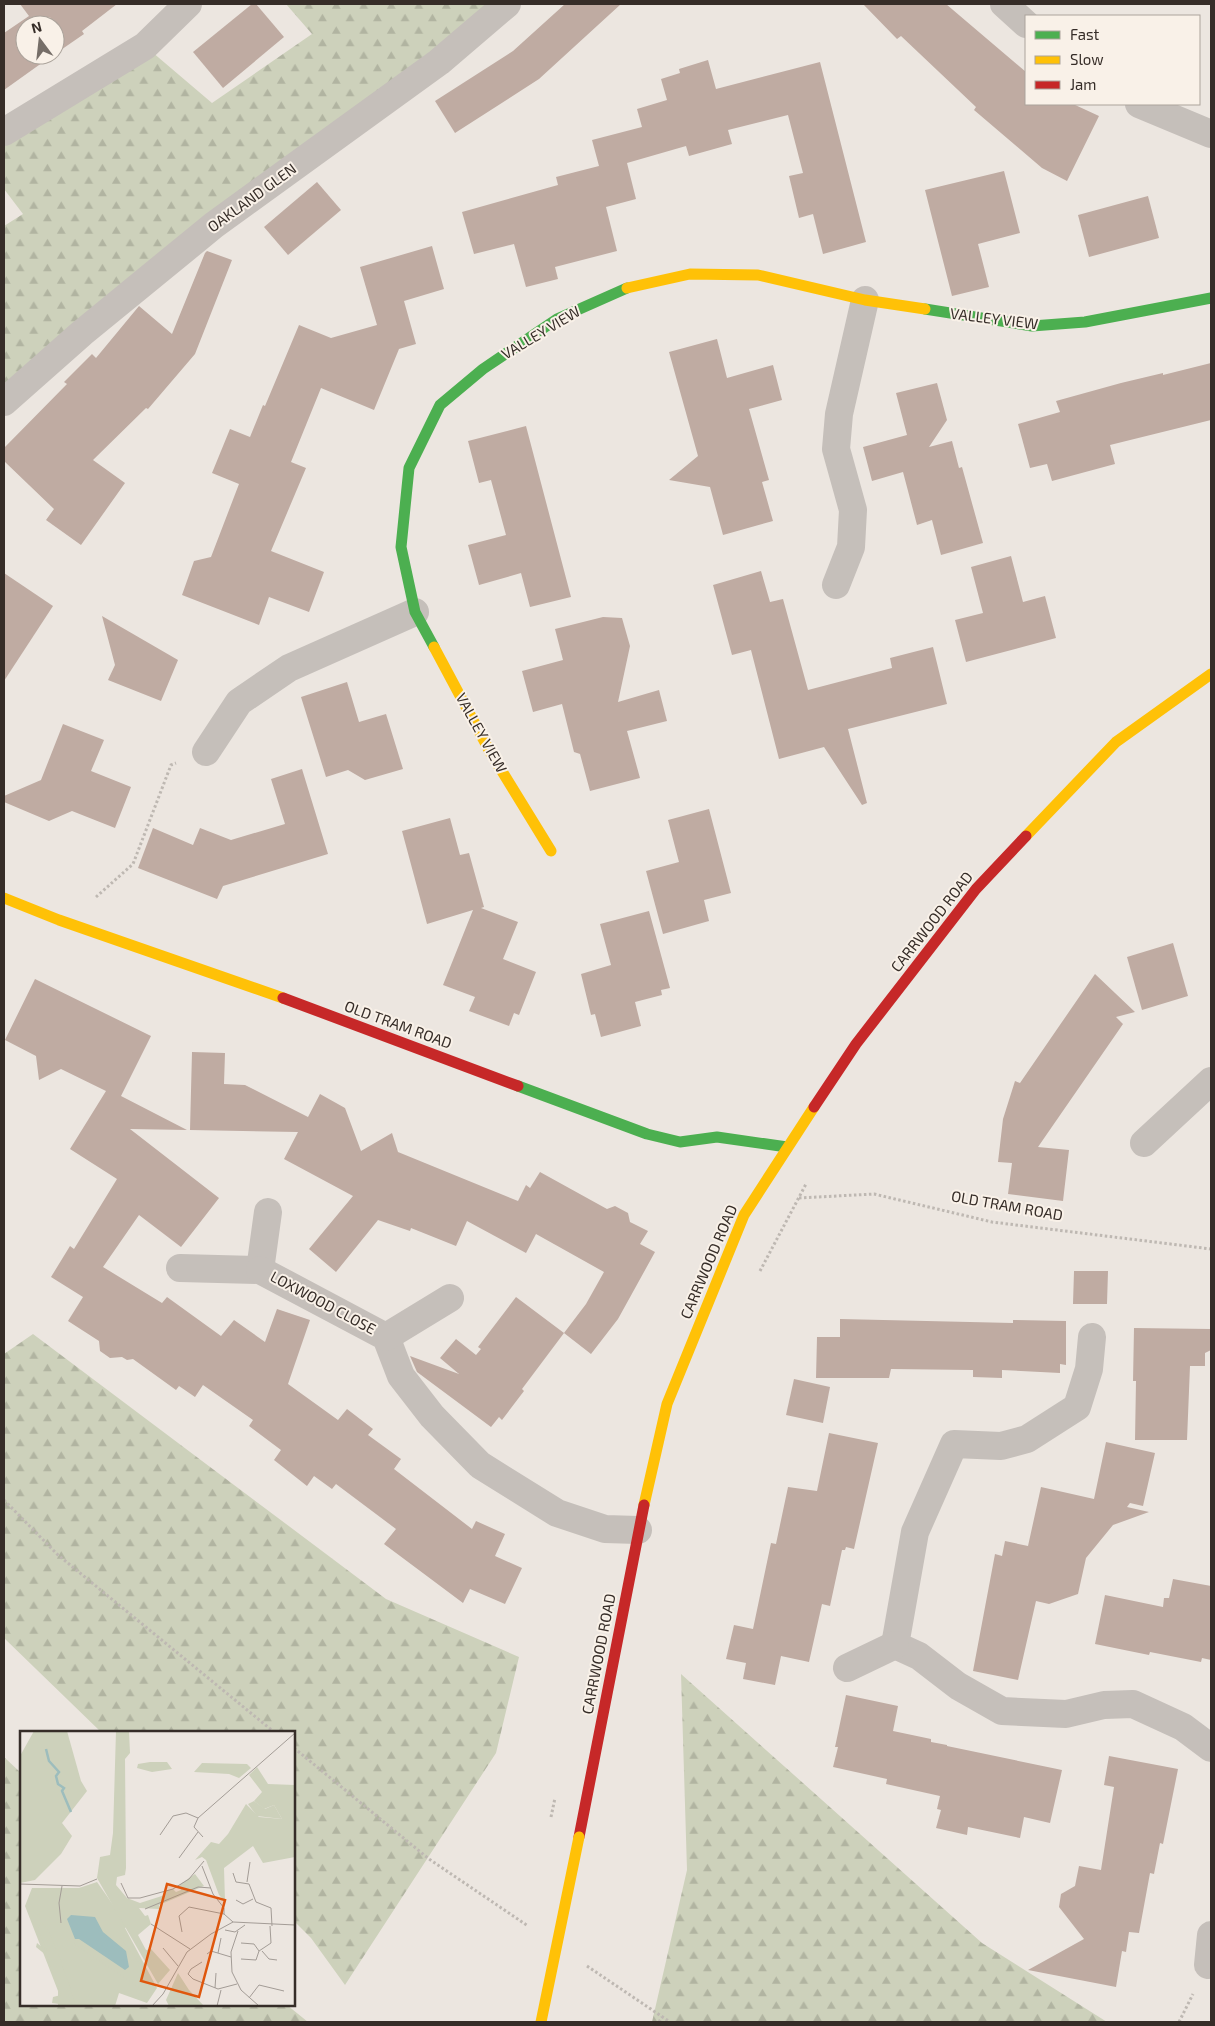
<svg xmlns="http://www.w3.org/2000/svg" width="1215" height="2026" font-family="'Exo 2',sans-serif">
	<defs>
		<pattern id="forest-firs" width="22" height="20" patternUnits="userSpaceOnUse" patternTransform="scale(1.25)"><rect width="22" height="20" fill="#cdd1bb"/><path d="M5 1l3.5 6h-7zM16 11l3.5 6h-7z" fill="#b1b4a1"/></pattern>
	</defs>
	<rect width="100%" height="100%" fill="#ece6e0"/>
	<!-- forest -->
	<g fill="url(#forest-firs)">
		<polygon points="286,4 507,4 4,402 4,226 23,214 4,189 4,132 145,46 212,103 312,34"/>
		<polygon points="33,1334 386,1599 519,1657 496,1753 345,1985 311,1938 294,1921 294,1732 101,1732 4,1638 4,1354"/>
		<polygon points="681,1674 982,1943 1107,2022 652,2022 687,1870"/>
		<polygon points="4,1757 21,1773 21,2005 287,2005 308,2022 4,2022"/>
	</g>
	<!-- building -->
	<g fill="#bfaba2">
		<polygon points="20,4 117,4 82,31 84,34 55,54 55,25 25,25 25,55 53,55 4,90 4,33 29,16"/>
		<polygon points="252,4 256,4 284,37 223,88 193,52"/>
		<polygon points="565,4 621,4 539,79 455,133 435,101 513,51"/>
		<polygon points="863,4 946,4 1026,72 1026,104 1073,104 1099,116 1067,181 1042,168 974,110 976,107 901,36 897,39"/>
		<polygon points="708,60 716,89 820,62 866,242 823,254 813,214 799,218 789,176 803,173 788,115 728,130 732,144 689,156 686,146 627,163 636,199 606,207 617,251 555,267 558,279 526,287 514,244 474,254 462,212 558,185 556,177 599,166 592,140 642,127 637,109 667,100 661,79 680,73 679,69"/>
		<polygon points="1004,171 1020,233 978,244 989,287 952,296 925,190"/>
		<polygon points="317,182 341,210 288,255 264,227"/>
		<polygon points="1148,196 1159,238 1089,257 1078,215"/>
		<polygon points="432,246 444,289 404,301 416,344 399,349 374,410 321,388 291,462 306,468 271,551 324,572 309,612 269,597 259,625 182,595 194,561 211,557 239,484 212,473 230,429 250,437 263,405 265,406 299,325 331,338 377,325 360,267"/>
		<polygon points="207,251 232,260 195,354 148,409 146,408 93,460 125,483 81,545 46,520 54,509 4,461 4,448 67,384 64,382 92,354 96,358 139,306 172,334 205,253"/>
		<polygon points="717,339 727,378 773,365 782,400 749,409 769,480 762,482 773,521 723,535 710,487 669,480 698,456 669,352"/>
		<polygon points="1211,363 1211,420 1110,445 1115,464 1052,481 1047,464 1030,468 1018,424 1060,412 1056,401 1121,383 1163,373 1163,375"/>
		<polygon points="937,383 947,420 929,447 952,441 959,468 962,467 983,543 941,555 932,520 917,525 903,472 872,481 863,447 907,435 896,393"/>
		<polygon points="526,426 571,597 530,607 521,573 479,585 468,545 506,535 491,480 479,483 468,441"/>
		<polygon points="1011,556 1023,602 1045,596 1056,638 966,662 955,620 983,613 971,567"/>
		<polygon points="761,571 770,602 783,599 808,690 892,668 890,658 933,647 947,704 848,729 867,803 862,805 824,747 779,759 751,650 732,655 713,585"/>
		<polygon points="4,573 53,606 4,681"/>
		<polygon points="102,616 178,660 161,701 108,680 115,665"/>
		<polygon points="603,617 622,618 630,646 618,702 659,690 667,721 627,731 640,778 590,791 580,754 574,752 562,704 533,712 522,671 563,660 555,629"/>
		<polygon points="347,682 359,722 386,714 403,769 365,780 348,770 326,777 301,697"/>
		<polygon points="63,724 104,740 91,771 131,787 115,828 72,811 49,821 4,802 4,796 41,780"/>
		<polygon points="302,769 328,854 223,886 217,899 138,868 153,828 193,845 200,828 231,840 285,824 271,779"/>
		<polygon points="709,809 731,893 704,900 709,921 663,934 646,871 679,862 668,820"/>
		<polygon points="450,818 460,855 469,853 484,907 481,908 518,922 503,959 536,972 519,1015 514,1013 509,1026 469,1011 475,997 443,985 473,910 427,924 402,831"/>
		<polygon points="649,911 670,988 661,990 662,995 635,1002 641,1026 601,1037 595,1014 591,1015 581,974 611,965 600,924"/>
		<polygon points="1173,943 1188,996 1142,1010 1127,957"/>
		<polygon points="1095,974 1135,1012 1116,1017 1123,1024 1038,1147 1069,1150 1063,1201 1008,1194 1012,1163 998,1162 1003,1119 1015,1081 1020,1083"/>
		<polygon points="35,979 151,1036 121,1096 187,1130 130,1129 219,1198 181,1247 139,1215 103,1267 162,1303 167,1297 221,1336 234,1320 265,1342 277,1309 310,1320 288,1384 338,1420 347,1409 373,1429 368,1435 401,1459 394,1469 472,1529 476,1521 505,1534 495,1556 522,1568 505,1604 470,1589 463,1603 384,1544 396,1529 336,1484 332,1489 314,1476 307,1486 274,1460 281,1450 249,1426 253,1420 203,1385 195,1397 179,1386 176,1390 133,1359 127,1360 122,1357 110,1358 100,1351 99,1341 68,1321 83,1297 51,1277 70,1246 74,1249 117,1179 70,1149 106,1091 61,1069 39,1080 36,1056 5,1040"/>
		<polygon points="192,1052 225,1053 224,1084 245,1085 308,1117 320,1094 345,1108 361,1151 392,1133 398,1152 518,1201 526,1185 530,1188 540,1172 607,1209 615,1206 628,1213 630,1222 648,1231 640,1244 655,1252 618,1319 591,1354 564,1333 522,1389 524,1391 502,1420 499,1417 491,1427 417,1372 410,1356 459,1374 440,1358 456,1339 476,1355 481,1349 478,1347 516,1297 564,1333 586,1304 604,1272 536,1234 526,1253 467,1221 456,1246 411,1228 410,1231 378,1220 336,1272 309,1249 353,1196 284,1159 298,1132 190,1130"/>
		<polygon points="1074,1271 1108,1271 1107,1304 1073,1304"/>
		<polygon points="840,1319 1013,1323 1013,1320 1066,1321 1066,1365 1060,1364 1060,1373 1002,1370 1002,1378 973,1377 973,1370 891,1369 889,1378 816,1378 817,1337 840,1337"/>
		<polygon points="1134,1328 1211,1329 1211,1350 1205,1353 1205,1366 1190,1366 1187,1440 1135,1440 1136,1381 1133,1381"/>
		<polygon points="794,1379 830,1387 823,1423 786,1415"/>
		<polygon points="829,1433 878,1443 854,1549 846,1547 845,1550 842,1550 830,1606 822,1604 809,1662 781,1656 775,1685 743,1679 746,1663 726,1659 734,1625 753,1629 771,1543 776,1544 788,1487 817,1491"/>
		<polygon points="1106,1442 1155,1453 1143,1506 1130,1503 1127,1507 1149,1512 1113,1525 1086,1558 1078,1594 1049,1604 1036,1601 1018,1680 973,1671 995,1554 1002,1556 1005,1541 1028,1546 1041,1487 1094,1499"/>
		<polygon points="1173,1579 1211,1586 1211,1660 1202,1658 1201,1662 1150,1652 1149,1655 1095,1644 1105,1595 1163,1607 1164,1598 1169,1598"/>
		<polygon points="846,1695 898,1706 893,1731 931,1739 931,1742 947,1745 947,1746 1062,1770 1050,1823 1024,1817 1020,1838 968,1827 967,1835 936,1828 941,1810 937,1809 940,1796 886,1784 887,1779 833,1767 838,1747 835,1747"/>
		<polygon points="1109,1756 1178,1769 1163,1844 1160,1843 1154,1874 1150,1873 1139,1933 1129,1932 1126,1952 1122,1951 1116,1987 1028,1970 1084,1939 1059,1907 1061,1894 1075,1886 1079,1866 1101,1870 1114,1787 1104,1785"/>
	</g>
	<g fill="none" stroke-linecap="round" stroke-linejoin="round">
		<!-- path -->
		<g stroke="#beb8b2" stroke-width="3" stroke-dasharray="2.5 2.5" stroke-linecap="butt">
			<polyline points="96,897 133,864 171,765 176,763"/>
			<polyline points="799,1198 874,1194 992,1222 1211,1249"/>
			<polyline points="760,1271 806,1184"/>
			<polyline points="4,1500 58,1555 274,1732"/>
			<polyline points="294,1748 429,1859 528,1926"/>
			<polyline points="587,1966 670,2022"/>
			<polyline points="659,2022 662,2017"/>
			<polyline points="1179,2022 1193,1994"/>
		</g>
		<!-- street -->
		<g stroke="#c5bfba" stroke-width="28">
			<polyline points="1004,4 1026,24"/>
			<polyline points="1139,104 1211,134"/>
			<polyline points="4,132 145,46 188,4"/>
			<polyline points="4,402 82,333 214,225 439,62 507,4"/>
			<polyline points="836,585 851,547 853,510 836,449 839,414 865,300"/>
			<polyline points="206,752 239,702 289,668 415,612"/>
			<polyline points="1144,1143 1211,1081"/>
			<polyline points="180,1268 260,1270 268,1212"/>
			<polyline points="260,1270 386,1337 401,1376 432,1416 480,1465 557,1513 605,1529 638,1530"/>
			<polyline points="386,1337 450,1298"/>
			<polyline points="1092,1337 1089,1369 1077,1407 1027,1439 1001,1446 954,1444 915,1532 895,1645 919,1656 958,1686 1002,1711 1066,1714 1104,1705 1133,1704 1183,1727 1211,1748"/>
			<polyline points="847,1668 895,1645"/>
			<polyline points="1208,1965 1211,1935"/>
		</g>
		<!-- fast -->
		<g stroke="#4caf50" stroke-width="11">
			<polyline points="925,309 1032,326 1085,322 1211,298"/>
			<polyline points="434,647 415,612 401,547 409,468 440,405 483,369 557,319 627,288"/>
			<polyline points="518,1086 647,1134 680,1142 717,1137 787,1147"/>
		</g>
		<!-- slow -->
		<g stroke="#ffc107" stroke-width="11">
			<polyline points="627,288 690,274 758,275 865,300 925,309"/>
			<polyline points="434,647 489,750 551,851"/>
			<polyline points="1026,836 1116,742 1211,674"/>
			<polyline points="4,898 59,920 283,998"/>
			<polyline points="644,1505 667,1404 744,1215 814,1107"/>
		</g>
		<!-- jam -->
		<g stroke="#c62828" stroke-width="11">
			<polyline points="283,998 518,1086"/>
			<polyline points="814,1107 856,1044 976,889 1026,836"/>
			<polyline points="579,1837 644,1505"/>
		</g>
		<!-- path-bridge -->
		<polyline stroke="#beb8b2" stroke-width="3" stroke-dasharray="2.5 2.5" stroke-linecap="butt" points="551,1817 555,1798"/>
		<!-- slow-bridge -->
		<polyline stroke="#ffc107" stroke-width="11" points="541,2022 579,1837"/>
	</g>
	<g text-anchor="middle" stroke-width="4" stroke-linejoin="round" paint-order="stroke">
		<!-- street labels -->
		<g font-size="15" fill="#362d28" stroke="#f9f1e8">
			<text transform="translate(252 198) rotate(-36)" y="5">OAKLAND GLEN</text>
			<text transform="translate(994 319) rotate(7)" y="5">VALLEY VIEW</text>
			<text transform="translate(541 333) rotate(-31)" y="5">VALLEY VIEW</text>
			<text transform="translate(481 733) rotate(61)" y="5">VALLEY VIEW</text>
			<text transform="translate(932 922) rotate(-52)" y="5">CARRWOOD ROAD</text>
			<text transform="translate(398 1025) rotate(20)" y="5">OLD TRAM ROAD</text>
			<text transform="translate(1007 1206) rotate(10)" y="5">OLD TRAM ROAD</text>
			<text transform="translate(709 1262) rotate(-67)" y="5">CARRWOOD ROAD</text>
			<text transform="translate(323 1303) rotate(28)" y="5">LOXWOOD CLOSE</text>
			<text transform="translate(599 1654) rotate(-79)" y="5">CARRWOOD ROAD</text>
		</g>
	</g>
	<!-- overview -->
	<g transform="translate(20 1731)">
		<rect width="275" height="275" fill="#ece6e0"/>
		<path d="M234,70L245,78L254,74L262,88L237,85L228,73ZM77,151L108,195L105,197L137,257L127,272L99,262L95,275H38V260L5,175L12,157H59Z" fill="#cdd1bb"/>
		<path d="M96,0H109L110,22L105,28L106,137L105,144L97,146L96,154L107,167L120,172L145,164L144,160L153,158L156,161L161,159L159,154L175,143L184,155L139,174V178L119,177L125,185L128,184L131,193L118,204L126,219L131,218L150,239L138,253L77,147L80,126L90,124L93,102ZM130,31H147L152,38L132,41L117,37L118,33ZM182,32L227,33L231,37L219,47L209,43L174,41ZM237,36L248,53L275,54V126L243,132L233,115L204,137L205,170L199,164L186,129L182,126L175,129L191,111L199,113L208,103L226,73L239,86L262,88L254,74L244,78L234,70L242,61L229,44ZM21,192L27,197L38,222L55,271L53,275L32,272L33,266L41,264L27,225L16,216L17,212L27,220L18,198ZM100,206L136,255L129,263L54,213L55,208L59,207L93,230L104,226L105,220L99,212ZM158,242L169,259L184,275H149L146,269Z" fill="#cdd1bb"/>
		<path d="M14,0H47L61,50L67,60L42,92L52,105L41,123L15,149L0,152V25Z" fill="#cdd1bb"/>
		<path d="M51,184L75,186L83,201L106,220L109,236L105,239L59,208H55L47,188Z" fill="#9dbdbd"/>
		<path fill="none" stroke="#9dbdbd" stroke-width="2.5" d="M26,18L29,30L39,41L36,45L38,53L44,57L42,60L51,81"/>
		<path fill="none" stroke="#a39c96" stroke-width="1" d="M140,104L153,85L166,82L178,87M183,106L174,96L178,87L275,2M159,127L178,101M182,135L193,163L204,177V183M213,142L216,151L229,153L236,171L251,177L252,195M227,151L230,131M101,152L108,167H120L153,158L169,148L184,130M0,153L60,155L77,148M216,169L223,173L233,168M125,178L178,156L191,157M41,192L39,172L42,155M131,193L170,218M205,199L215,201L225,194M218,200L211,221L212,241L221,259L239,275M162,201L159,185L169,176L204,183L213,191M221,212L234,213L239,220M143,217L158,235M242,220L249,228L257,229M198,222L201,207M187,223L191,220L211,226M221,228L236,229L239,220L251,212L250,195M182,231L171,238L168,243L173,248L198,258L217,253M195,257L196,242M229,267L239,254L264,260M132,275L143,263L167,221L191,203L213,191L275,194M197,275L201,259"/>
		<path fill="#df570d" fill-opacity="0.15" stroke="#df570d" stroke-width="2.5" d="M147,153L205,169L179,266L121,250Z"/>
		<rect width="275" height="275" fill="none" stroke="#362d28" stroke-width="2.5"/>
	</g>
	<!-- border -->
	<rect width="1215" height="2026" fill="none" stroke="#362d28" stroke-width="10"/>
	<!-- legend -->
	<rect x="1025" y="15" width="175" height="90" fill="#f9f1e8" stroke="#aba39b"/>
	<rect x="1035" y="31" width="25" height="8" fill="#4caf50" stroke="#aba39b"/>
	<text x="1070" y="40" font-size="15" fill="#362d28">Fast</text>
	<rect x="1035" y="56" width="25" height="8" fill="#ffc107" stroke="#aba39b"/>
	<text x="1070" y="65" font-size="15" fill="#362d28">Slow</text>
	<rect x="1035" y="81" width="25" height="8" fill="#c62828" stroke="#aba39b"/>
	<text x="1070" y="90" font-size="15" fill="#362d28">Jam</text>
	<!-- north arrow -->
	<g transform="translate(40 40) rotate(345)"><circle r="24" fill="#f9f1e8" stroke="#aba39b"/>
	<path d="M0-4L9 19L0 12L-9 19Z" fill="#766e68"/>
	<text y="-8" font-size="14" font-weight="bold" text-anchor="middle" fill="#362d28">N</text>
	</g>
</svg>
